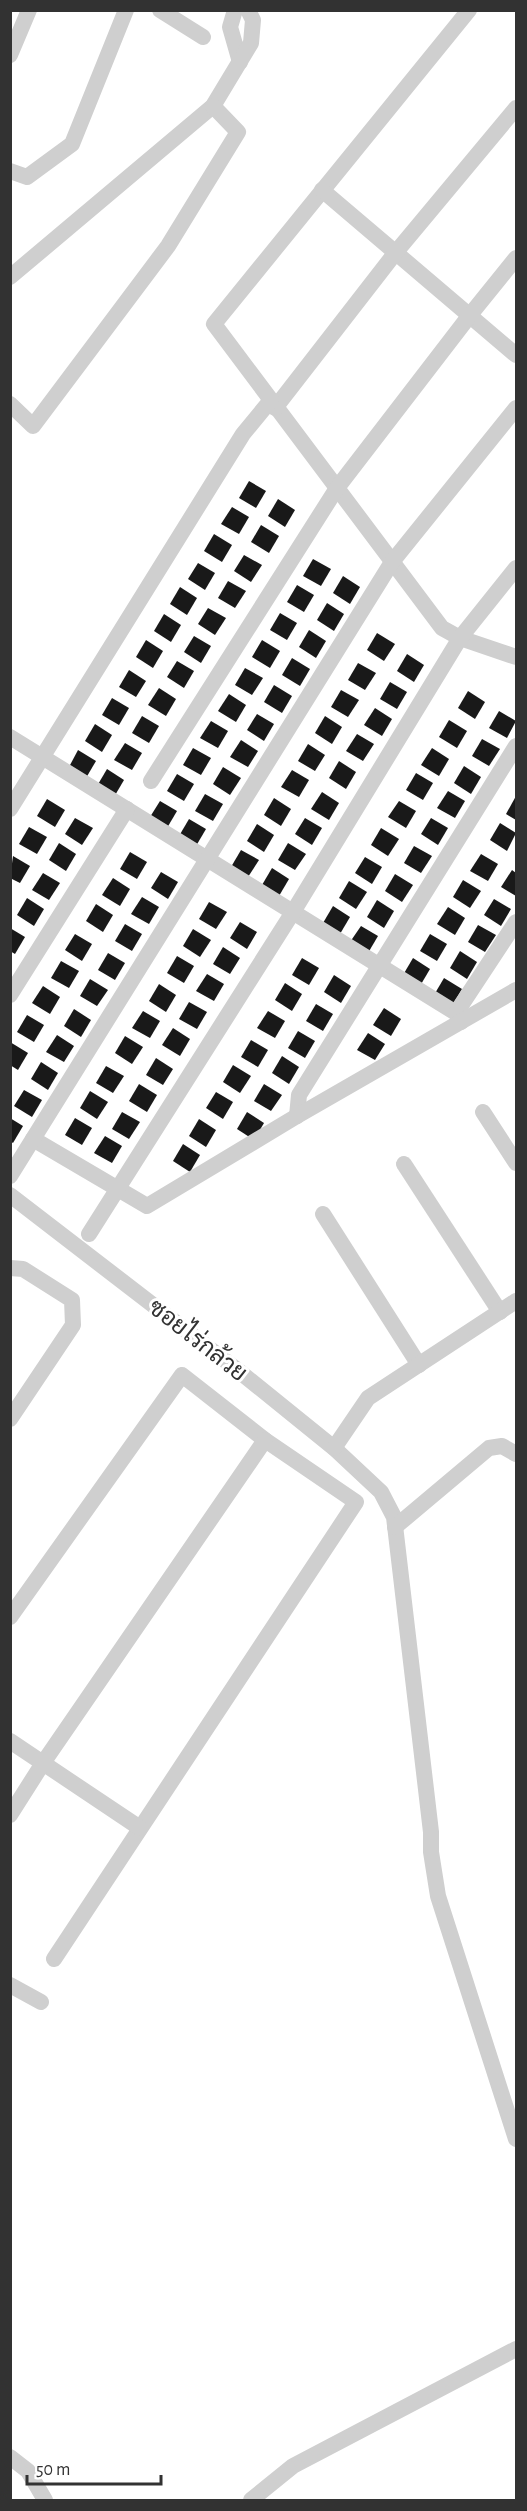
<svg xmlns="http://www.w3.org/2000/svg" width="527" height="2511" font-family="'Alegreya Sans',Sarabun,sans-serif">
	<rect width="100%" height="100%" fill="#fff"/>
	<!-- building -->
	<g fill="#191919">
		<polygon points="249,481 266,491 256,508 239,498"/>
		<polygon points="278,499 295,510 285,527 268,516"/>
		<polygon points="232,507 249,517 239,534 221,524"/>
		<polygon points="261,525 279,536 269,553 251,542"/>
		<polygon points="214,534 232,545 222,562 204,551"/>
		<polygon points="244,555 262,565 251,582 234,571"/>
		<polygon points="313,559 331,569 321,586 303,576"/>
		<polygon points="198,563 215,573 205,590 188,579"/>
		<polygon points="343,576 360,587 350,604 333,593"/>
		<polygon points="228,581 246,591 235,608 218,598"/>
		<polygon points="297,585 314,595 304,612 287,602"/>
		<polygon points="180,587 197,598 187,615 170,604"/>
		<polygon points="327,603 344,614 334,631 317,620"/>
		<polygon points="208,608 226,618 215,635 198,624"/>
		<polygon points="280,613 297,623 287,640 270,630"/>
		<polygon points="164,614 181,625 171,642 154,631"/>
		<polygon points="309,630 326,641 316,658 299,647"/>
		<polygon points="377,633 395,644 384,661 367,650"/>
		<polygon points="194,636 211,646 201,663 184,652"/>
		<polygon points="146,640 163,651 153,668 136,657"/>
		<polygon points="262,640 280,651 270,668 252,657"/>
		<polygon points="407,654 424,665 414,682 397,671"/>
		<polygon points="292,658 310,669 300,686 282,675"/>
		<polygon points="177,661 194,671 184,688 167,677"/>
		<polygon points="358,663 376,673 365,690 348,680"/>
		<polygon points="245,668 263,678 252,695 235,685"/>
		<polygon points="129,670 146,681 136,697 119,687"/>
		<polygon points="390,682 407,692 397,709 380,699"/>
		<polygon points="274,685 292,696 282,713 264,702"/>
		<polygon points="159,688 176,699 166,716 148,705"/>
		<polygon points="341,690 359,700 348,717 331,707"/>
		<polygon points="468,691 485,702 475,719 458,708"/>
		<polygon points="229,694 246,705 236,722 218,711"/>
		<polygon points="112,698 129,708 119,725 102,715"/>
		<polygon points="375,708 392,719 382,736 364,725"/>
		<polygon points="499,711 516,721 507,738 489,728"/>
		<polygon points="257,714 274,724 264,741 247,730"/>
		<polygon points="142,716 159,726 149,743 132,733"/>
		<polygon points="325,716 342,727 332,744 315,733"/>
		<polygon points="449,720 467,731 457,748 439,737"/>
		<polygon points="211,721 228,731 218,748 200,738"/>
		<polygon points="95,724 112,735 102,752 85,741"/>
		<polygon points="357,734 374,744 363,761 346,751"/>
		<polygon points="482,739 500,749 489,766 472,756"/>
		<polygon points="241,740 258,751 248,767 230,757"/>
		<polygon points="125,743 142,753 132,770 114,760"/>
		<polygon points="308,744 325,755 315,771 298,761"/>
		<polygon points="193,748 211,758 201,775 183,765"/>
		<polygon points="432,748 449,759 439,776 421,765"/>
		<polygon points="78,750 96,761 86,778 69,767"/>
		<polygon points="339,761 356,772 346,789 329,778"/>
		<polygon points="464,766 481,777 471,794 454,783"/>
		<polygon points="223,767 241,778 230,795 213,784"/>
		<polygon points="107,769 124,780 114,797 97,786"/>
		<polygon points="292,770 309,780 299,797 281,787"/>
		<polygon points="416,773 433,783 423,800 406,790"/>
		<polygon points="177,774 194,784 184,801 167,791"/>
		<polygon points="448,791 465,801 455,818 437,808"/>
		<polygon points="322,792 339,803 329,820 311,809"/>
		<polygon points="205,794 223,804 213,821 195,811"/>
		<polygon points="516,796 516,820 506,814"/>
		<polygon points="274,798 291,809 281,826 264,815"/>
		<polygon points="47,799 65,810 55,827 37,816"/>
		<polygon points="160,801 177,811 167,828 150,817"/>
		<polygon points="399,801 416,811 406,828 388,817"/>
		<polygon points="75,818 93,828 82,845 65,834"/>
		<polygon points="305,818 322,828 312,845 295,834"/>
		<polygon points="431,818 448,828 438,845 421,834"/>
		<polygon points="189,819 206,829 196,846 179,836"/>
		<polygon points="500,823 516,833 507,851 490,840"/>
		<polygon points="257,824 274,835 264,852 247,841"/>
		<polygon points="29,827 47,837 37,854 19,844"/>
		<polygon points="381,828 399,839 388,856 371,845"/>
		<polygon points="59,843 76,854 66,871 49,860"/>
		<polygon points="288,843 306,854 295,870 278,860"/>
		<polygon points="414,846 432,856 421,873 404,863"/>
		<polygon points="241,850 259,860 248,877 231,867"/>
		<polygon points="130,852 147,862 137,879 120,869"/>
		<polygon points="481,854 498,864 488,881 470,871"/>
		<polygon points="13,856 30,866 20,883 10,878"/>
		<polygon points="365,857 382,867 372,884 355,873"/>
		<polygon points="272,868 289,879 279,896 262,885"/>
		<polygon points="512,870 516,873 516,896 501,887"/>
		<polygon points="161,872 178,882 168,899 151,888"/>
		<polygon points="43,873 60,883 49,900 32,890"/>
		<polygon points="395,874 413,885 402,902 385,891"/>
		<polygon points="113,878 130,889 120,906 102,895"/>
		<polygon points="463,880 481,891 470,908 453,897"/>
		<polygon points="349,881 367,892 356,909 339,898"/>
		<polygon points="142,897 159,907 149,924 131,914"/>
		<polygon points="27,898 44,909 34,926 17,915"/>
		<polygon points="494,899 511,909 501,926 484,915"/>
		<polygon points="377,900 394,911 384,928 367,917"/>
		<polygon points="209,902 227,912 216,929 199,919"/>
		<polygon points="96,904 113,915 103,932 86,921"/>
		<polygon points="333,906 350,917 340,934 323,923"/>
		<polygon points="448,907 465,918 455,935 437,924"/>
		<polygon points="240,922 257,932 247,949 230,938"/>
		<polygon points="125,924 142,934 132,951 115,941"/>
		<polygon points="478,925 496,935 485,952 468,942"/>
		<polygon points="361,926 378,936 368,953 350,942"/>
		<polygon points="10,928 25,937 15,954 10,951"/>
		<polygon points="193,929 211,940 200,957 183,946"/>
		<polygon points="75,934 92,944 82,961 65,950"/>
		<polygon points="430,934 447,944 437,961 420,951"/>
		<polygon points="223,947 240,958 230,974 213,964"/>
		<polygon points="460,951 477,962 467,979 450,968"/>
		<polygon points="108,953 125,963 115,980 98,970"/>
		<polygon points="177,956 194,966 184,983 167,973"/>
		<polygon points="302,958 319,968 309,985 292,975"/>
		<polygon points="413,958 430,969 420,986 403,975"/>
		<polygon points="61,961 79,971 69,988 51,978"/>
		<polygon points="207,974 224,984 214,1001 196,991"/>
		<polygon points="334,975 351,986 341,1003 324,992"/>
		<polygon points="444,978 462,989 452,1006 434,995"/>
		<polygon points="90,979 108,990 97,1006 80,996"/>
		<polygon points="285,983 302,994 292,1011 275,1000"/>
		<polygon points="159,984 176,995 166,1012 149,1001"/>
		<polygon points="43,986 60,997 50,1014 32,1003"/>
		<polygon points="189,1002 207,1012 197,1029 179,1019"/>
		<polygon points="316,1004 333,1014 323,1031 306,1021"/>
		<polygon points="384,1008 401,1019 391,1036 373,1025"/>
		<polygon points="74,1009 91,1020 81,1037 64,1026"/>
		<polygon points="143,1011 160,1021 150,1038 132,1028"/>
		<polygon points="268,1011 285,1021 275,1038 257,1028"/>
		<polygon points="27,1015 44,1025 34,1042 17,1032"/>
		<polygon points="173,1028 190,1039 180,1056 162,1045"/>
		<polygon points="298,1031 315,1041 305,1058 288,1048"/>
		<polygon points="368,1033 385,1044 375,1060 357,1050"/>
		<polygon points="57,1035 74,1046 64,1062 46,1052"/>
		<polygon points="125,1036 143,1047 132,1064 115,1053"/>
		<polygon points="251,1040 268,1050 258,1067 241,1057"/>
		<polygon points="10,1042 28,1053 18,1070 10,1065"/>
		<polygon points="282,1056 299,1067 289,1084 272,1073"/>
		<polygon points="156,1058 173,1069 163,1085 146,1075"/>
		<polygon points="41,1062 58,1073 48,1090 31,1079"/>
		<polygon points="233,1065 251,1076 240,1093 223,1082"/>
		<polygon points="106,1066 124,1076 113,1093 96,1083"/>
		<polygon points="139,1084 157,1095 147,1112 129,1101"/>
		<polygon points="264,1084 282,1095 271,1111 254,1101"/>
		<polygon points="24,1090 42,1100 32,1117 14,1106"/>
		<polygon points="90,1091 108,1102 97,1119 80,1108"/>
		<polygon points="216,1092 233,1102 223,1119 206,1108"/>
		<polygon points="122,1112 140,1122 129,1139 112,1129"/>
		<polygon points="247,1112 264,1123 254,1140 237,1129"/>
		<polygon points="10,1118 23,1126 13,1143 10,1141"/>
		<polygon points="75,1118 92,1128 82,1145 65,1135"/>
		<polygon points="199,1119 216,1130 206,1147 189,1136"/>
		<polygon points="105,1136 122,1146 112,1163 94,1153"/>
		<polygon points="183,1144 200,1155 190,1172 173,1161"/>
	</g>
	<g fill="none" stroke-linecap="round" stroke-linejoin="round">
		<!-- street -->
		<g stroke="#cfcfcf" stroke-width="16">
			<polyline points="160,10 203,37"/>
			<polyline points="235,10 230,27 240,62"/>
			<polyline points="469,10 214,324 442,628 460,638 516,657"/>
			<polyline points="10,55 29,10"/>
			<polyline points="10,171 27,177 72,144 126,10"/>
			<polyline points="322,190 516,355"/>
			<polyline points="10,277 213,106 251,43 253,20 248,10"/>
			<polyline points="10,404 33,426 168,246 238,132 213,106"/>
			<polyline points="275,408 396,252 516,108"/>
			<polyline points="10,737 456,1013 461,1022"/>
			<polyline points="151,781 337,488 470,315 516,258"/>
			<polyline points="10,809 243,434 271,400"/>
			<polyline points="10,995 127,809"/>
			<polyline points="456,1013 516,922"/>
			<polyline points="483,1112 516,1163"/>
			<polyline points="297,1116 299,1095 516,746"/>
			<polyline points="33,1139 147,1206 297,1116 516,990"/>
			<polyline points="404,1164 500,1312"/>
			<polyline points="10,1176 392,562 516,408"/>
			<polyline points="10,1195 240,1372 334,1448 381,1492 394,1517 431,1832 431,1852 438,1896 516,2139"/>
			<polyline points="323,1214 419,1365"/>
			<polyline points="89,1234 293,912 460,638 516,568"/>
			<polyline points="10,1268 23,1269 72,1300 73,1325 10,1419"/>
			<polyline points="334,1448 368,1398 516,1301"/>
			<polyline points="395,1527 489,1448 502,1446 516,1454"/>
			<polyline points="10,1617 182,1375 265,1440 356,1502 54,1959"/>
			<polyline points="10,1741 140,1828"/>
			<polyline points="10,1815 43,1763 265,1440"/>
			<polyline points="10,1985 41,2002"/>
			<polyline points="10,2457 28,2471 45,2500"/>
			<polyline points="251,2500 293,2466 516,2349"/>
		</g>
	</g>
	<g text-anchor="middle" stroke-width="6" stroke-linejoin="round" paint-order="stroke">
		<!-- street labels -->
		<g font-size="24" fill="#323232" stroke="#fff">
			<text transform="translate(198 1340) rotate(38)" y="8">ซอยไร่กล้วย</text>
		</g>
	</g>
	<!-- border -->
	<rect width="527" height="2511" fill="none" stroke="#323232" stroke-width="24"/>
	<!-- scale -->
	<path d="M27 2475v9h134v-9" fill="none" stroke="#323232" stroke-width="3"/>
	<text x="36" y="2475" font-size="18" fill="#323232" stroke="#ffffff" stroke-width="4.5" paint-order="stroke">50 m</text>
</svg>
